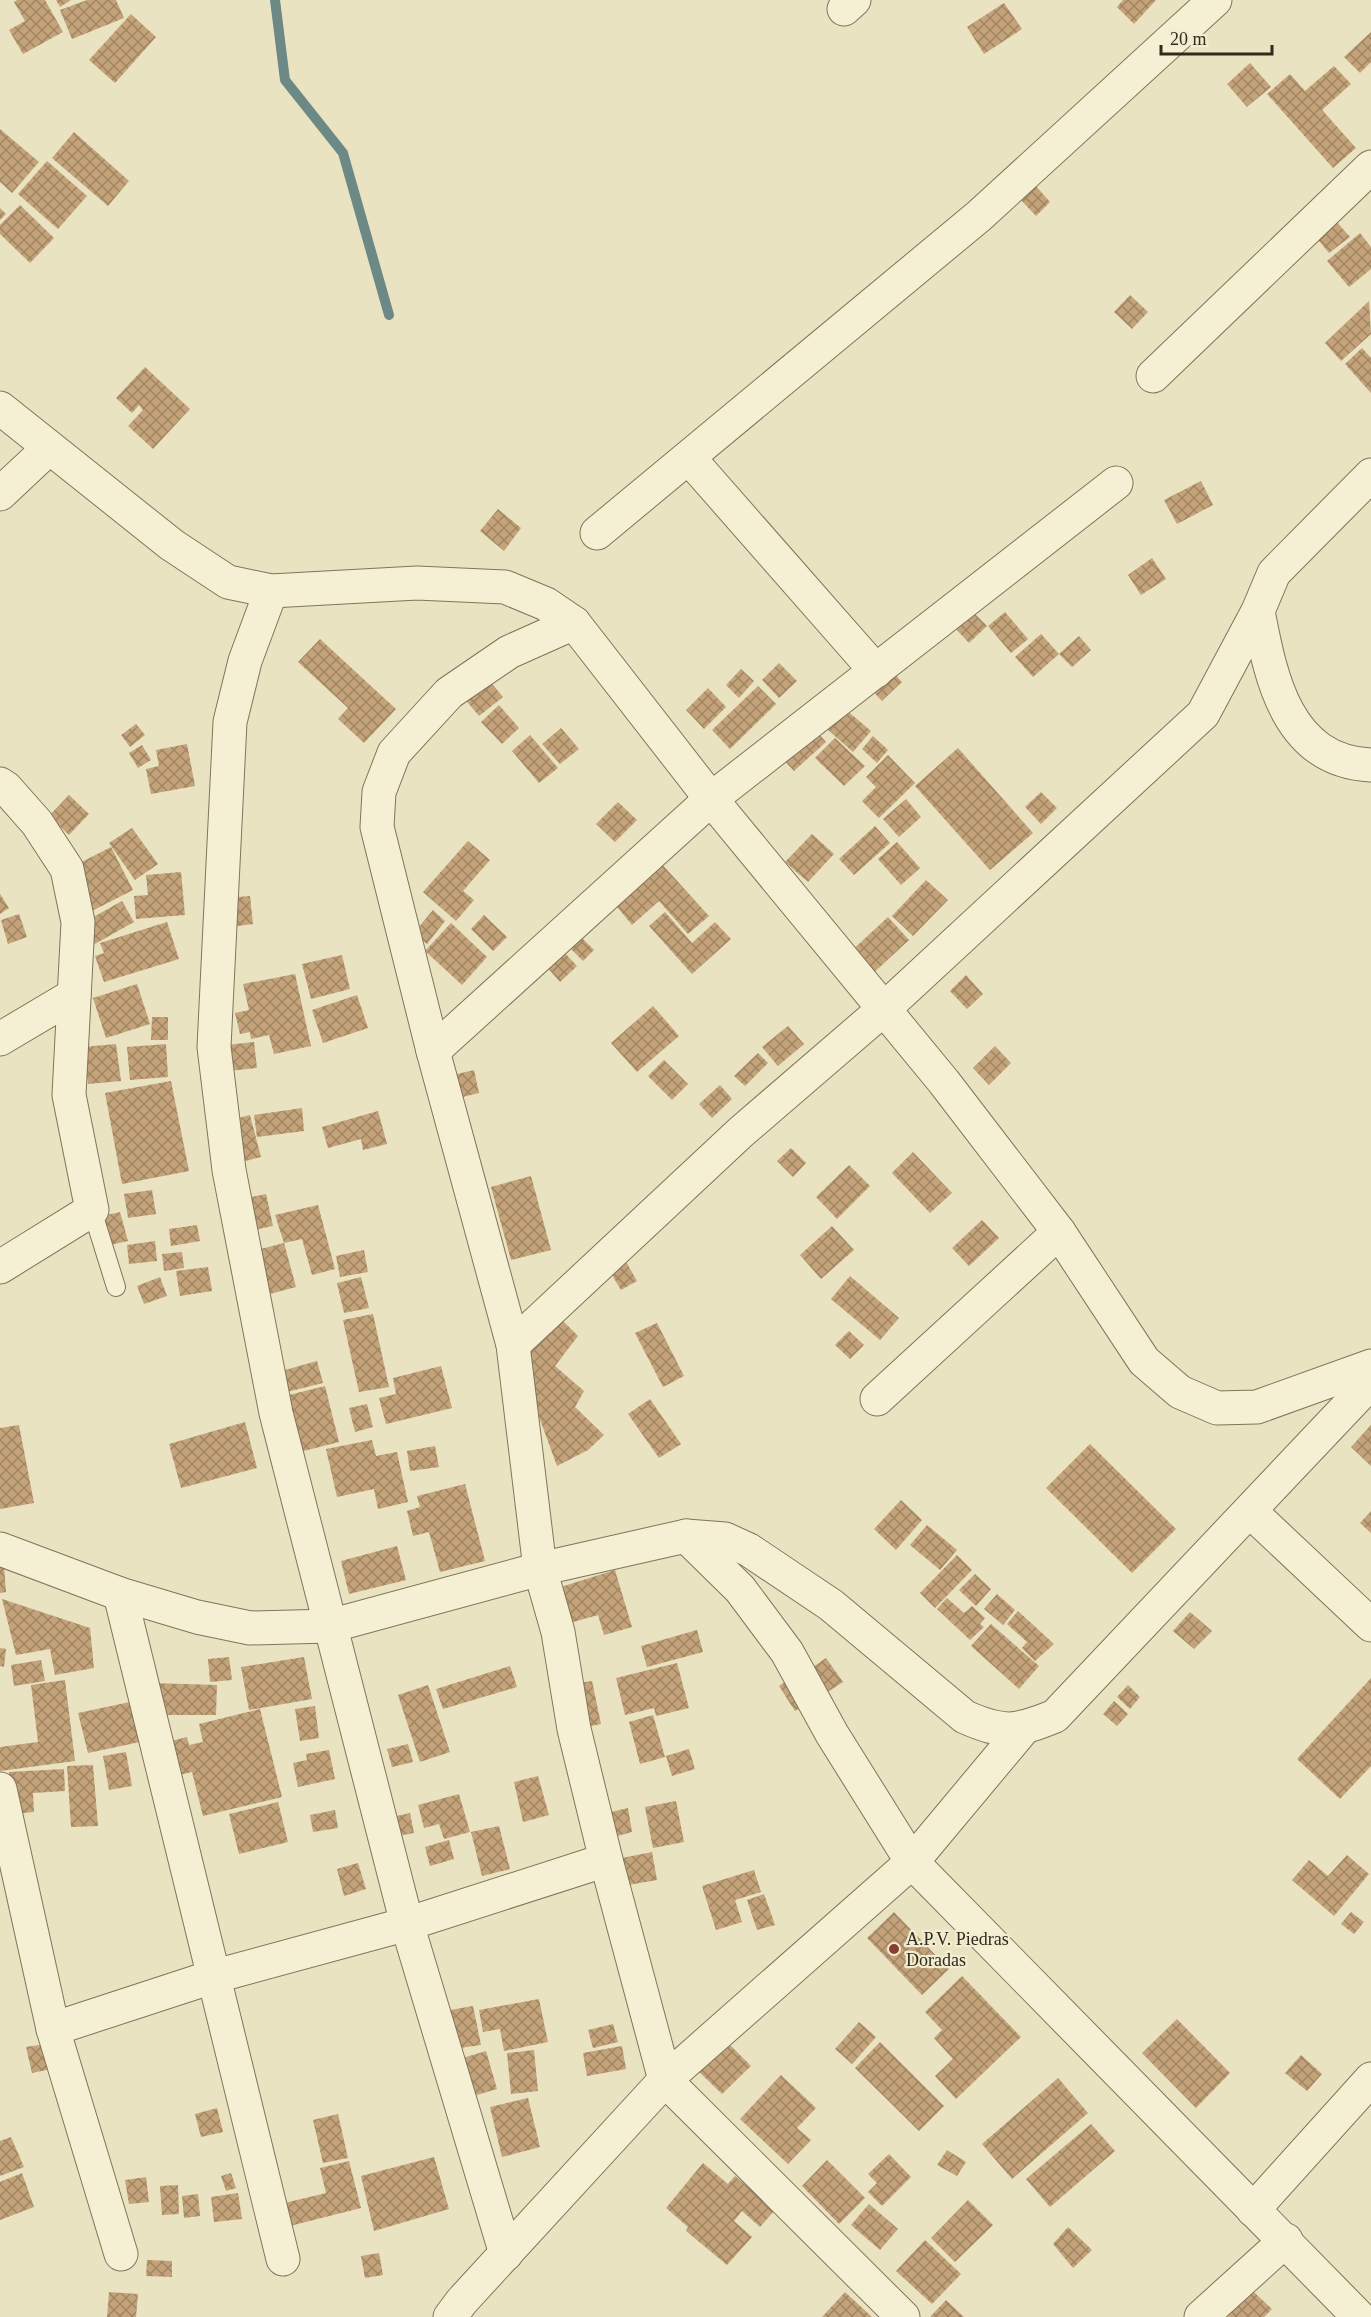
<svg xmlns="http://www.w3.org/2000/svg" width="1371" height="2317" font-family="Georgia,serif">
	<defs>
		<pattern id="building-cross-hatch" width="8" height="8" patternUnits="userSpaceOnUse" patternTransform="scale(1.5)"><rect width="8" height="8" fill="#c4a37a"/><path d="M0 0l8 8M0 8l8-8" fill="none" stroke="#a08563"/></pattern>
	</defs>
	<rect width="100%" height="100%" fill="#e9e3c1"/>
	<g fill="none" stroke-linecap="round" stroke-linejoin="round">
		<!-- stream -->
		<polyline stroke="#6c8986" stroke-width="10" points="275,0 285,80 343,153 389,315"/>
	</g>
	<!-- building -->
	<g fill="url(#building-cross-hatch)">
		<polygon points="17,0 45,0 63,32 23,54 9,30 25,21 14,2"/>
		<polygon points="56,0 71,0 60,7"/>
		<polygon points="87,0 116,0 124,18 72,39 60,10"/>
		<polygon points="1123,0 1156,0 1134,24 1117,7"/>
		<polygon points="1004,3 1022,29 984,54 967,27"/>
		<polygon points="131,14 156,37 115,83 89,60"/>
		<polygon points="1371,32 1371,62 1360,73 1344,57"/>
		<polygon points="1250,63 1271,87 1247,107 1227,84"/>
		<polygon points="1334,66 1351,84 1322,110 1356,148 1333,168 1267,94 1290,74 1305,91"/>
		<polygon points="0,129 39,162 12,193 0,182"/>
		<polygon points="74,132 129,181 108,206 52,158"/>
		<polygon points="47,161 87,196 58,229 18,194"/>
		<polygon points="1035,185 1050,202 1036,216 1020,199"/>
		<polygon points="20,205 54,238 30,263 0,234 0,225"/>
		<polygon points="0,208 6,214 0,220"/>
		<polygon points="1335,220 1350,237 1329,253 1315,236"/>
		<polygon points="1360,233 1371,247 1371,269 1349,287 1327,261"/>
		<polygon points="1130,295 1148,312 1132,329 1114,312"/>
		<polygon points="1369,301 1371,334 1341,361 1325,343"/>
		<polygon points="1362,348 1371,358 1371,393 1345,364"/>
		<polygon points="145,367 190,409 153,449 128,426 143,410 139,405 132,413 116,398"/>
		<polygon points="1201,481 1213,505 1177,524 1164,500"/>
		<polygon points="498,509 521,528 504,551 480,531"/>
		<polygon points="1152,558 1166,579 1141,595 1128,575"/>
		<polygon points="969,608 987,626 969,643 952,625"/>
		<polygon points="1005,612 1028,639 1011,653 988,626"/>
		<polygon points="1041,634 1059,654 1033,677 1015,657"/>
		<polygon points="1079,636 1091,650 1072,667 1059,654"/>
		<polygon points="320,639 396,709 364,743 338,719 348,708 298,662"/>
		<polygon points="779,663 797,681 779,698 762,680"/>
		<polygon points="888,667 902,682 882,701 868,686"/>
		<polygon points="741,669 754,681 739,698 726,685"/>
		<polygon points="487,678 503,697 479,716 464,698"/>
		<polygon points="758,686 776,704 730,749 712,730"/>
		<polygon points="708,688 726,707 704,729 686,710"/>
		<polygon points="838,703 871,731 853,752 820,723"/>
		<polygon points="499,705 519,728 502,744 481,722"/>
		<polygon points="136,724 145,735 130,747 121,735"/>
		<polygon points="811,725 826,742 794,771 778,754"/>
		<polygon points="561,728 579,749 560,764 542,744"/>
		<polygon points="530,735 558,768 539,783 512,751"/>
		<polygon points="873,736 888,750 877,763 862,749"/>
		<polygon points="835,738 865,766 844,786 815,758"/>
		<polygon points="187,744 195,786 151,794 146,769 159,766 156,750"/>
		<polygon points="142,745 151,760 138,768 129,753"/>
		<polygon points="958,748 1033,833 990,870 915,786"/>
		<polygon points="888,755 915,783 879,818 862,801 876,787 866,777"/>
		<polygon points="1041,792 1057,808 1041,824 1025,807"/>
		<polygon points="69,795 89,814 69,835 49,816"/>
		<polygon points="906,799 921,817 899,837 883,819"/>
		<polygon points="618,802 637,820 615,842 596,824"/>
		<polygon points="875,826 890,843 854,875 839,859"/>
		<polygon points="132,828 158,864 135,880 109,843"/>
		<polygon points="812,834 834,854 808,882 785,862"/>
		<polygon points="468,841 490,860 463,891 474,900 456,921 423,892"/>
		<polygon points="897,842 920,868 901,885 878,859"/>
		<polygon points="111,847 133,890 90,912 68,869"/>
		<polygon points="659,861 709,916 688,934 659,901 632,925 613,902"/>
		<polygon points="181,872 185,915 136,919 134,896 148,895 146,875"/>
		<polygon points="926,880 948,900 913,936 892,916"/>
		<polygon points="0,894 9,908 0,914"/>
		<polygon points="250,896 253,924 230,927 226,898"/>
		<polygon points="122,901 134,922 93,945 81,924"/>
		<polygon points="433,910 445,921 427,944 414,933"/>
		<polygon points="665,912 692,943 715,922 731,939 692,974 649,926"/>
		<polygon points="19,914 27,937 8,944 1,920"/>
		<polygon points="484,915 507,937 493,951 471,929"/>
		<polygon points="888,917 909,940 869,977 848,954"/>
		<polygon points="167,922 179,959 104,982 95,956 104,953 100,943"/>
		<polygon points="451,923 487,957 462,985 425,951"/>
		<polygon points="579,935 594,950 583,961 568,946"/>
		<polygon points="563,951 577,966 560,982 546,966"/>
		<polygon points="342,955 350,989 311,999 302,964"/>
		<polygon points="295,974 311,1046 274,1054 269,1035 251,1039 250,1032 240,1034 235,1013 249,1010 243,984"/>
		<polygon points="966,975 983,994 967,1009 950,991"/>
		<polygon points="137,984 150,1024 106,1038 93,998"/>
		<polygon points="357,995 368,1028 323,1043 312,1010"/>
		<polygon points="653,1006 679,1036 637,1072 611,1043"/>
		<polygon points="152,1017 168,1017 168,1040 151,1040"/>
		<polygon points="788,1026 804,1044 778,1066 762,1047"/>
		<polygon points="254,1042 257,1068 229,1071 226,1045"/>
		<polygon points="116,1044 121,1081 88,1084 83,1047"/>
		<polygon points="166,1044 168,1077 130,1080 127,1047"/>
		<polygon points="995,1046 1011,1063 989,1085 973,1068"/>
		<polygon points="758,1053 768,1063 745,1086 734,1076"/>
		<polygon points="664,1060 688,1084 672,1100 648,1076"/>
		<polygon points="474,1070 479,1093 451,1100 445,1077"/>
		<polygon points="171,1081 189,1171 122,1184 105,1093"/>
		<polygon points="720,1085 732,1099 712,1118 699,1104"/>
		<polygon points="302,1108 304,1131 257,1137 254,1115"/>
		<polygon points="378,1111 387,1144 363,1150 361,1139 328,1148 322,1127"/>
		<polygon points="250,1115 261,1157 238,1163 227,1121"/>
		<polygon points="791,1148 806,1163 793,1177 777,1161"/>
		<polygon points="913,1152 952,1193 930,1213 892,1173"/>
		<polygon points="849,1165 870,1186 837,1219 816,1197"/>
		<polygon points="531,1176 551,1250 511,1260 491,1187"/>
		<polygon points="152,1190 156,1214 128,1218 124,1194"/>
		<polygon points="266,1194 273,1226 245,1232 237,1200"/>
		<polygon points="318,1205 335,1269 312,1275 302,1239 284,1243 296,1287 266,1295 253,1251 284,1243 275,1215"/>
		<polygon points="120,1212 128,1241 110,1245 102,1216"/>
		<polygon points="982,1220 999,1238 969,1266 952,1248"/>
		<polygon points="197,1225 200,1241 171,1246 169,1229"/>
		<polygon points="832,1226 854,1250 821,1279 800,1255"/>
		<polygon points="155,1241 157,1261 129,1264 127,1245"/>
		<polygon points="364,1250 368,1272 340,1277 336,1256"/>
		<polygon points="182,1252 184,1268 164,1271 162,1254"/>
		<polygon points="625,1260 637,1281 621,1290 609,1270"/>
		<polygon points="208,1267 212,1291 180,1296 176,1271"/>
		<polygon points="850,1276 899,1318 880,1340 831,1299"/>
		<polygon points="160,1277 167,1296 144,1304 137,1286"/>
		<polygon points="361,1277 369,1308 344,1313 337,1283"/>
		<polygon points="373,1314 389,1387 359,1392 343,1320"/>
		<polygon points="562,1320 578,1336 555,1366 584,1391 575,1407 604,1435 588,1450 557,1466 519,1362"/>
		<polygon points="657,1323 684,1376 663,1387 635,1333"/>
		<polygon points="849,1331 864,1345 850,1359 835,1345"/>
		<polygon points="317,1361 323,1383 283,1393 278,1372"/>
		<polygon points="441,1366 452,1408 386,1424 379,1398 396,1394 393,1378"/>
		<polygon points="325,1386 339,1442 296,1453 281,1397"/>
		<polygon points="650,1399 681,1444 659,1458 628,1414"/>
		<polygon points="367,1404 373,1427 355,1432 349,1408"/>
		<polygon points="245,1422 257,1468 181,1488 169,1444"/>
		<polygon points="19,1425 34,1503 0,1509 0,1428"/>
		<polygon points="1371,1425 1371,1466 1351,1447"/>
		<polygon points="372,1440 376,1456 397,1452 408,1502 378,1509 374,1489 337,1497 326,1449"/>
		<polygon points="1090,1444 1176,1529 1132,1573 1046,1488"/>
		<polygon points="435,1446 439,1467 410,1471 407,1451"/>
		<polygon points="465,1484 485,1561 440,1572 429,1532 413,1536 407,1511 420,1507 417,1496"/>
		<polygon points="901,1500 922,1520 896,1550 874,1529"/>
		<polygon points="1371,1511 1371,1533 1360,1523"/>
		<polygon points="927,1525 957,1550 940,1570 910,1545"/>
		<polygon points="397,1546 406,1580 349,1594 341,1561"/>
		<polygon points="957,1555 972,1570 935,1608 920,1593"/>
		<polygon points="0,1566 4,1566 6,1592 0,1593"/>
		<polygon points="615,1570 632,1627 604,1635 598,1615 559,1626 548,1591"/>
		<polygon points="975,1574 991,1589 976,1606 959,1590"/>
		<polygon points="997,1594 1015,1610 1003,1625 984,1609"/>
		<polygon points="947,1598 964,1613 972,1606 985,1618 980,1624 984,1627 970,1640 937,1609"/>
		<polygon points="2,1599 90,1628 94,1668 55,1675 50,1649 16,1655"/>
		<polygon points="1018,1611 1054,1644 1035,1661 1022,1648 1027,1642 1007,1624"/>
		<polygon points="1190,1612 1212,1631 1194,1649 1173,1631"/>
		<polygon points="991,1624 1039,1666 1019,1689 971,1646"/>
		<polygon points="697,1630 703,1652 647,1667 641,1646"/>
		<polygon points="0,1648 6,1649 4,1667 0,1666"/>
		<polygon points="229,1657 232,1680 210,1682 208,1659"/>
		<polygon points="304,1657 312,1699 249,1710 241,1667"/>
		<polygon points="826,1658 843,1682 826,1693 810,1669"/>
		<polygon points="41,1660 45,1681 14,1686 11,1665"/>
		<polygon points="677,1663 689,1708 656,1716 654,1708 625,1715 616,1678"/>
		<polygon points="510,1666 517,1687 443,1709 436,1689"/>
		<polygon points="795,1675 811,1701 795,1711 779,1686"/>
		<polygon points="1371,1678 1371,1766 1340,1799 1297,1759"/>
		<polygon points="65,1680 75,1761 0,1771 0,1747 38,1742 31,1685"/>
		<polygon points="592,1681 601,1724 582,1728 572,1684"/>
		<polygon points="151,1683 217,1685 216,1715 150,1715"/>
		<polygon points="428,1685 450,1752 420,1762 398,1695"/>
		<polygon points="1128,1685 1140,1697 1130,1709 1117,1697"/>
		<polygon points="1114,1701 1128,1714 1117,1726 1103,1714"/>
		<polygon points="130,1702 140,1742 88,1753 78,1713"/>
		<polygon points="315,1706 319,1738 300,1741 295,1709"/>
		<polygon points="260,1709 282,1797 203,1816 192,1772 167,1778 159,1744 187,1737 189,1745 203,1742 199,1724"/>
		<polygon points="653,1715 665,1757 640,1764 629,1722"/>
		<polygon points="408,1744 413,1762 392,1767 387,1749"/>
		<polygon points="689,1749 695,1769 672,1776 666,1756"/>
		<polygon points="329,1750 335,1779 298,1787 293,1763 307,1760 306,1754"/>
		<polygon points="126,1752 132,1786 109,1790 103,1756"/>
		<polygon points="93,1765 98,1826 71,1827 67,1766"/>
		<polygon points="64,1769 65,1791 33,1793 34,1812 13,1814 9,1772"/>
		<polygon points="538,1776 549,1815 523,1822 514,1782"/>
		<polygon points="459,1794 470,1832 444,1839 439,1824 424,1828 418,1805"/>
		<polygon points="676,1801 684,1842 653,1848 645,1807"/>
		<polygon points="278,1802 288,1842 239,1854 229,1814"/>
		<polygon points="628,1808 632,1832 603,1840 598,1815"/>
		<polygon points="335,1810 338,1828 313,1832 310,1815"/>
		<polygon points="410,1813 414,1833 392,1837 388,1818"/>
		<polygon points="499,1826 510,1869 482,1876 471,1832"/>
		<polygon points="449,1840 454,1859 430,1866 425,1847"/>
		<polygon points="652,1852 657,1880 617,1887 612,1860"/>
		<polygon points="1347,1855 1369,1874 1334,1916 1292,1880 1309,1860 1328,1876"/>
		<polygon points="358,1863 366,1889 344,1896 337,1869"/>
		<polygon points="754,1870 761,1892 735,1900 742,1922 716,1930 702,1886"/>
		<polygon points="764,1894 775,1925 757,1930 747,1900"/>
		<polygon points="894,1912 949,1969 922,1995 867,1938"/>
		<polygon points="1351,1912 1364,1922 1354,1934 1341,1924"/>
		<polygon points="962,1976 1021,2037 956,2099 935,2076 953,2059 934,2038 942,2030 925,2012"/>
		<polygon points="539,1999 548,2042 504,2051 500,2029 483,2032 479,2010"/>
		<polygon points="473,2006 481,2045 446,2050 439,2012"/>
		<polygon points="1177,2019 1230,2073 1196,2108 1142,2053"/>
		<polygon points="859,2022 876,2037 852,2064 835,2049"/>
		<polygon points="613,2024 618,2042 593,2048 588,2030"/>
		<polygon points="724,2039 751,2066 722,2094 695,2068"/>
		<polygon points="880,2042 944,2106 919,2131 855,2068"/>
		<polygon points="46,2044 51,2069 32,2073 26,2047"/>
		<polygon points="622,2046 626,2069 587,2076 583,2053"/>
		<polygon points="534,2050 538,2091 511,2094 507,2053"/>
		<polygon points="486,2051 497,2089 467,2098 456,2060"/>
		<polygon points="1301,2055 1322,2074 1307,2091 1285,2073"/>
		<polygon points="781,2075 816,2108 797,2128 811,2140 788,2164 740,2119"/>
		<polygon points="1058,2078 1088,2113 1012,2179 982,2144"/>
		<polygon points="528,2098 540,2147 502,2157 490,2107"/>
		<polygon points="217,2108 223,2132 201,2137 195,2114"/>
		<polygon points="338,2114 348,2158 323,2163 313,2120"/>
		<polygon points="1091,2124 1115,2151 1050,2207 1026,2179"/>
		<polygon points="11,2137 24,2167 0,2176 0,2141"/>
		<polygon points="947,2150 966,2162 957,2176 937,2165"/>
		<polygon points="889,2154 911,2177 882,2206 868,2192 877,2183 868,2174"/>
		<polygon points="434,2157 449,2209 374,2231 361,2176"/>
		<polygon points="827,2160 865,2198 839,2224 802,2186"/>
		<polygon points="349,2161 361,2208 278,2229 272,2206 326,2193 320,2168"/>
		<polygon points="703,2163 728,2184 735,2176 775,2210 760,2227 742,2211 734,2221 752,2237 727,2265 686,2231 688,2227 666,2208"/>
		<polygon points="22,2173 34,2207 0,2220 0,2182"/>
		<polygon points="231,2173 236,2188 226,2191 221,2176"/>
		<polygon points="146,2177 149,2202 129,2204 125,2180"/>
		<polygon points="178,2185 179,2214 162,2215 160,2186"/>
		<polygon points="238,2193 242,2219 214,2222 211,2197"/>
		<polygon points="198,2194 200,2216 184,2218 182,2196"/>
		<polygon points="968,2200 993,2225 955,2262 931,2238"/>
		<polygon points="869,2204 898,2229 880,2250 851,2225"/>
		<polygon points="1068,2227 1092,2250 1073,2268 1053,2244"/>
		<polygon points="925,2240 961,2274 932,2304 896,2271"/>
		<polygon points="379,2253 383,2275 365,2278 361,2256"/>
		<polygon points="147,2260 172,2261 172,2277 146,2276"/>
		<polygon points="1243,2282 1272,2309 1264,2317 1229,2317 1219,2308"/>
		<polygon points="109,2292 138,2294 136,2317 107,2317"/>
		<polygon points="845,2292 872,2317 822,2317"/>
		<polygon points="946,2300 964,2317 930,2317"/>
	</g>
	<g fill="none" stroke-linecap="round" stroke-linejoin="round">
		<!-- service casing -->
		<g stroke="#81745b" stroke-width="20">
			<polyline id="service" points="92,1210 116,1287"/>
		</g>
		<!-- minor casing -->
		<g stroke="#81745b" stroke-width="35">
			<g id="minor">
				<polyline points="844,9 854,0"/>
				<polyline points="1153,376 1371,167"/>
				<polyline points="689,458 876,671"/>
				<polyline points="0,494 49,448"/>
				<polyline points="597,533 979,216 1215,0"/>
				<polyline points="271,591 245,661 230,722 214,1047 229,1170 276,1413 407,1924 506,2254"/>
				<path d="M1258,611C1271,679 1287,761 1371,765"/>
				<polyline points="574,623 509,652 449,693 394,753 379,792 377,827 433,1051 513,1345 540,1569 558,1632 574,1729 606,1860 665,2080 903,2317"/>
				<polyline points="0,784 6,788 37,823 67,869 78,922 69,1095 92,1210 0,1267"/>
				<polyline points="0,1039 74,995"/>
				<polyline points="433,1051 711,799 1116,483"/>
				<polyline points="513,1345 741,1132 885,1008 1203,714 1258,611 1274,573 1371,475"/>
				<polyline points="877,1399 1059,1232"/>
				<polyline points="1251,1512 1371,1625"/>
				<polyline points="686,1536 740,1589 787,1652 832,1734 912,1862 1359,2317"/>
				<polyline points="120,1594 283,2259"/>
				<polyline points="0,1789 53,2029 121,2254"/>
				<polyline points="53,2029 212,1977 407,1924 606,1860"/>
				<polyline points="1253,2210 1371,2079"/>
				<polyline points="450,2317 462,2301 665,2080 912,1862 1023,1729"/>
				<polyline points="1201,2317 1286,2240"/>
			</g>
		</g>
		<!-- tertiary casing -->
		<g stroke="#81745b" stroke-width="35">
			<g id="tertiary">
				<polyline points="0,408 172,545 228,582 271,591 417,583 505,587 546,604 574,623 711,799 944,1082 1059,1232 1144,1361 1180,1392 1217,1408 1257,1407 1371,1366"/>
				<path d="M0,1549L120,1594L197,1617L250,1628L330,1626L540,1569L686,1536L725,1539L749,1550L831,1605L965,1717C1004,1734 1016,1732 1055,1716L1371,1382"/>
			</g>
		</g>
		<!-- service -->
		<use href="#service" stroke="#f5f0d4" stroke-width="18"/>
		<!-- minor -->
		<use href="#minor" stroke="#f5f0d4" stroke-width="33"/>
		<!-- tertiary -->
		<use href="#tertiary" stroke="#f5f0d4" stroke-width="33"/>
	</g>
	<!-- markers -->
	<circle fill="#8b3b30" stroke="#f2ecd0" stroke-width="2" cx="894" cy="1949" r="6"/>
	<g text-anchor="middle" stroke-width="4.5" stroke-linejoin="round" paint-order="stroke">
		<!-- poi labels -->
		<g font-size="18" fill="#322a1d" stroke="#f2ecd0" text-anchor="start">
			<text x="906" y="1945">A.P.V. Piedras<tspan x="906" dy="21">Doradas</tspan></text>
		</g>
	</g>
	<!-- scale -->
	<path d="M1161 45v9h111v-9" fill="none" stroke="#322a1d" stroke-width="3"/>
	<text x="1170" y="45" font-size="18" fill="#322a1d" stroke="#f2ecd0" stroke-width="4.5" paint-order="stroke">20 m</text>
</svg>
